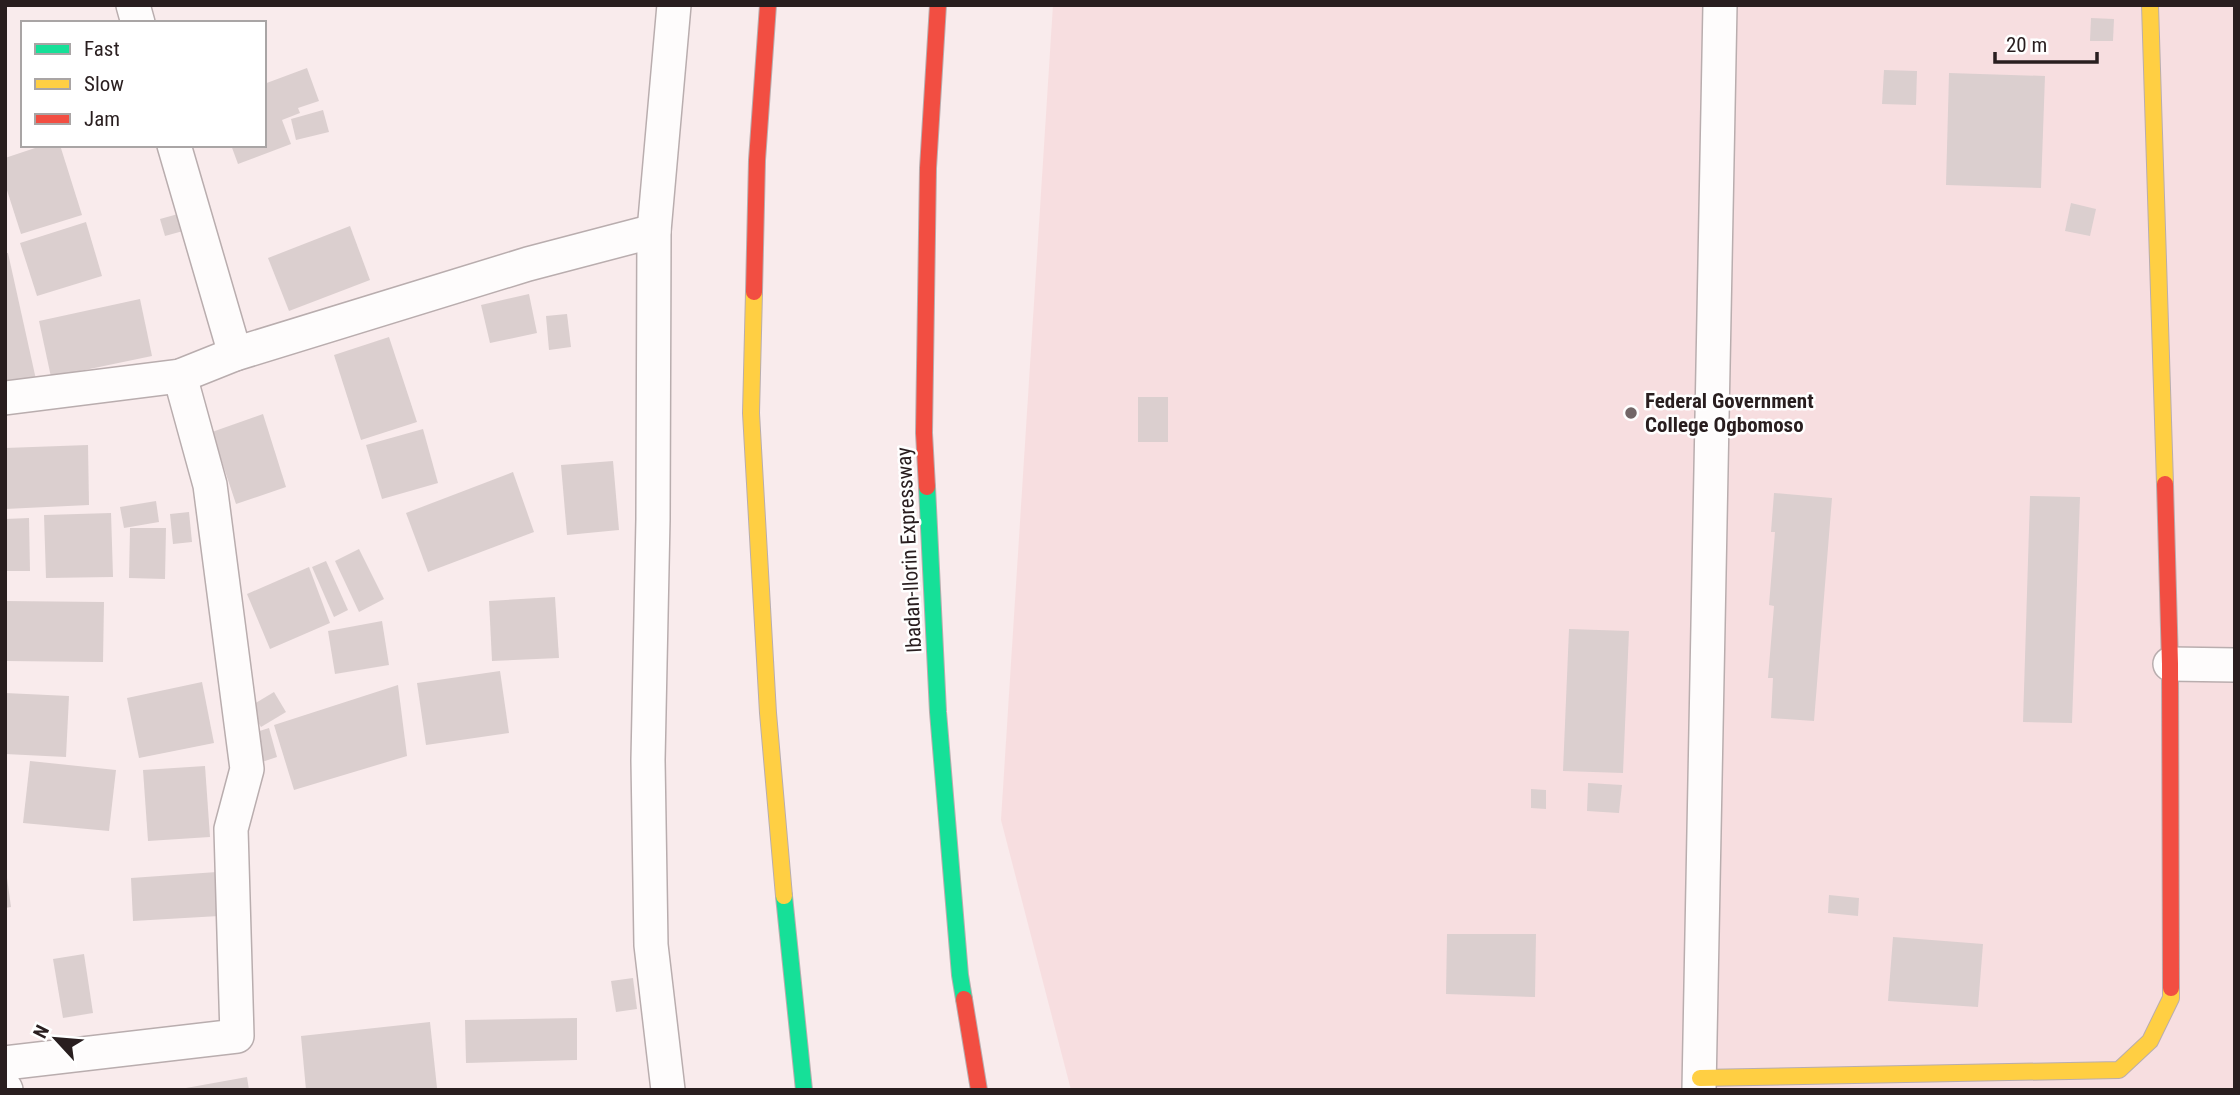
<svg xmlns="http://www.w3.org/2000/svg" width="2240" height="1095" font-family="'Roboto Condensed',sans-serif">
	<rect width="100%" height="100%" fill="#f9ebec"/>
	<!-- built -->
	<polygon fill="#f7dee0" points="1053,5 2235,5 2235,1090 1071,1090 1001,820"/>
	<!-- building -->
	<g fill="#dbcfcf">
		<polygon points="2091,18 2114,19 2113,41 2090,41"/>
		<polygon points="307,68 319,101 298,108 300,113 282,120 291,144 238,164 231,145 264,145 264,84"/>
		<polygon points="1884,70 1917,71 1916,105 1882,104"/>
		<polygon points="1949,73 2045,76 2041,188 1946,185"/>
		<polygon points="323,110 329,132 296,140 291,119"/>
		<polygon points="44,145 60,145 82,215 21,234 5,184 5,158"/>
		<polygon points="2071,203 2096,209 2090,236 2065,231"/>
		<polygon points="178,214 183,231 165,236 160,219"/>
		<polygon points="86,222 102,276 37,296 20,243"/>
		<polygon points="350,226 370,280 289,311 268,258"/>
		<polygon points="5,253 8,253 37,384 5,391"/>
		<polygon points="529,294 537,333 490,343 481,305"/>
		<polygon points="140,299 152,356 51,377 39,321"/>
		<polygon points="567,314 571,347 549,350 546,316"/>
		<polygon points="389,337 417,422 361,440 334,355"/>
		<rect x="1138" y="397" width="30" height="45"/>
		<polygon points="263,414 286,487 236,504 212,432"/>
		<polygon points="423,429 438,483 382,499 366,445"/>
		<polygon points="88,445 89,505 5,509 5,448"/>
		<polygon points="613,461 619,530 567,535 561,465"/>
		<polygon points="513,472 534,532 428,572 406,513"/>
		<polygon points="1774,493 1832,498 1814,721 1771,718 1773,678 1768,678 1774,606 1769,605 1775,532 1771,532"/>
		<polygon points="2030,496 2080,497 2072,723 2023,722"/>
		<polygon points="156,501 159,522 124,528 120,507"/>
		<polygon points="189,512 192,542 173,544 170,514"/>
		<polygon points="111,513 113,577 46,578 44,515"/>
		<polygon points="29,518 30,571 5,571 5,519"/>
		<polygon points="130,528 166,528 165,579 129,578"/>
		<polygon points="359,549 384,599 359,612 335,561"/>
		<polygon points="326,561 348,610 334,617 312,567"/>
		<polygon points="309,567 330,623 270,649 247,594"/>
		<polygon points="555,597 559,658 492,661 489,601"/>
		<polygon points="5,601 104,602 103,662 5,661"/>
		<polygon points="382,621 389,665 335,674 328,631"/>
		<polygon points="1569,629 1629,631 1623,773 1563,771"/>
		<polygon points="500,671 509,733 426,745 417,683"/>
		<polygon points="202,682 214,743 139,758 127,698"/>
		<polygon points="398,685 407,756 294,790 274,725"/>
		<polygon points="274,692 286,712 261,727 249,707"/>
		<polygon points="5,693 69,696 66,757 5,754"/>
		<polygon points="269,728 277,757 262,762 253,733"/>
		<polygon points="30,761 116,770 109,831 23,823"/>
		<polygon points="205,766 210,837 148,841 143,770"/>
		<polygon points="1588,783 1622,785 1619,813 1587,811"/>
		<polygon points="1531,789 1546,790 1546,809 1531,808"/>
		<polygon points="217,872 219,916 133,921 131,878"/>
		<polygon points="5,878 7,878 11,907 5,908"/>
		<polygon points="1829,895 1859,898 1858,916 1828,913"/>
		<polygon points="1447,934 1536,934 1535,997 1446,994"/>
		<polygon points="1893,937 1983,944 1978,1007 1888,1001"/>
		<polygon points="84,954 93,1013 63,1018 53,959"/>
		<polygon points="633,978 637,1009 616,1012 611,981"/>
		<polygon points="577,1018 577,1060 466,1063 465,1020"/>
		<polygon points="430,1022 437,1088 306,1090 301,1036"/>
		<polygon points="247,1077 249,1090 187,1090 186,1088"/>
	</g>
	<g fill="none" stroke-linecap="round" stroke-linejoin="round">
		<!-- street casing -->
		<g stroke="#b9adae" stroke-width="36">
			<g id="street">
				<polyline points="133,5 138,23"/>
				<polyline points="174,145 235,354"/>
				<polyline points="5,398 180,376 235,354 528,264 654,231"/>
				<polyline points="2170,664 2235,665"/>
				<polyline points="5,1063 237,1036 231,829 247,769 210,485 180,376"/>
				<polyline points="5,1088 6,1090"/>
				<polyline points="668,1090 651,945 648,760 653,519 654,231 674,5"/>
				<polyline points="1699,1090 1720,5"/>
			</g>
		</g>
		<!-- fast casing -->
		<g stroke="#b9adae" stroke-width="18">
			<g id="fast">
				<polyline points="927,487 938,712 960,975 964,999"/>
				<polyline points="784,896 804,1090"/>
			</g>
		</g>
		<!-- slow casing -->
		<g stroke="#b9adae" stroke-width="18">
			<g id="slow">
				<polyline points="2150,5 2165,484"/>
				<polyline points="754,292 751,413 768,713 784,896"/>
				<polyline points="1700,1078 2119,1070 2150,1041 2171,998 2171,988"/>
			</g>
		</g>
		<!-- jam casing -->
		<g stroke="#b9adae" stroke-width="18">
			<g id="jam">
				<polyline points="754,292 757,160 768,5"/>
				<polyline points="2165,484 2170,664 2171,988"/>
				<polyline points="927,487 924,433 928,168 938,5"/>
				<polyline points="964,999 979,1090"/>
			</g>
		</g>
		<!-- street -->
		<use href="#street" stroke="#fefcfc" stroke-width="33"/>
		<!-- fast -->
		<use href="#fast" stroke="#16e098" stroke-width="16"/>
		<!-- slow -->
		<use href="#slow" stroke="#ffcf43" stroke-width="16"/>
		<!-- jam -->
		<use href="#jam" stroke="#f24e42" stroke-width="16"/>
	</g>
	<!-- markers -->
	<circle fill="#726667" stroke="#fff" stroke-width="2.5" cx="1631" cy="413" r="7"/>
	<g text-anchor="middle" stroke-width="5" stroke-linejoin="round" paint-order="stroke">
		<!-- poi labels -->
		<g font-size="21" font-weight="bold" fill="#291e1f" stroke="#fff" text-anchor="start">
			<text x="1645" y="408">Federal Government<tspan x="1645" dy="24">College Ogbomoso</tspan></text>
		</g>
		<!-- street labels -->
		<g font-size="21" fill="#291e1f" stroke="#fff">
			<text transform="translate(909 550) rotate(-93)" y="7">Ibadan-Ilorin Expressway</text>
		</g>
	</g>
	<!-- border -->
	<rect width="2240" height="1095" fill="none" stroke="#291e1f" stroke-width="14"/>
	<!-- legend -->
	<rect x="21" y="21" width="245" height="126" fill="#ffffff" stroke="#a9a5a5" stroke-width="2"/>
	<rect x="35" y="44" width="35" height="10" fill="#16e098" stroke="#a9a5a5" stroke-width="2"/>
	<text x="84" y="56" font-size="21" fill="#291e1f">Fast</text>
	<rect x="35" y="79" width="35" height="10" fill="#ffcf43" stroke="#a9a5a5" stroke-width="2"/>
	<text x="84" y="91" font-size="21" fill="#291e1f">Slow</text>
	<rect x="35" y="114" width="35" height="10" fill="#f24e42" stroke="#a9a5a5" stroke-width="2"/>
	<text x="84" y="126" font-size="21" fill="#291e1f">Jam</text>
	<!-- north arrow -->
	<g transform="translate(56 1039) rotate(296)" stroke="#ffffff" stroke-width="5" paint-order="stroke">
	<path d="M0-5L12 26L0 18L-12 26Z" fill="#291e1f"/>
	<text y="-10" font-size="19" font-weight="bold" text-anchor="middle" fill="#291e1f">N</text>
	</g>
	<!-- scale -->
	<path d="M1995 52v10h102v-10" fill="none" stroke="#291e1f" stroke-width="3.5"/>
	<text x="2006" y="52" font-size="21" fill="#291e1f" stroke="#ffffff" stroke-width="5" paint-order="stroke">20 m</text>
</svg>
